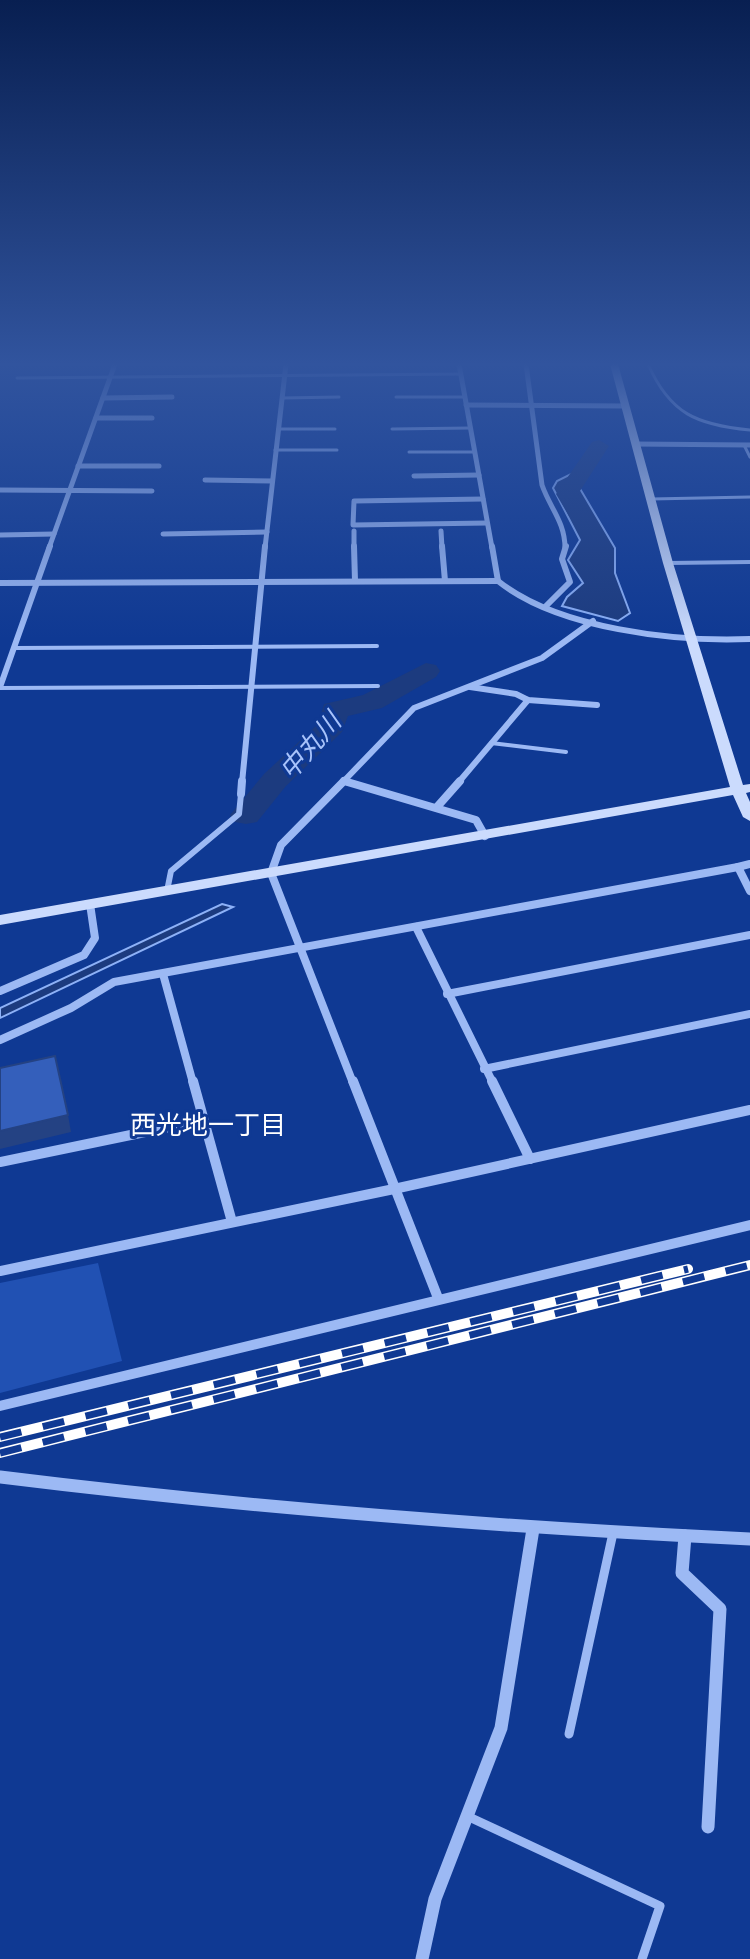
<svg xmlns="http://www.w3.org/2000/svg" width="750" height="1959" font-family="Manrope,'Noto Sans JP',sans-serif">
	<rect width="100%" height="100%" fill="#0f3993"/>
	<!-- green -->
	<polygon fill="#2151b3" points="98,1263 122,1361 0,1393 0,1283"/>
	<!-- water -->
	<g fill="#1c3b7f" stroke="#8db1f7" stroke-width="2">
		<polygon points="579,470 579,487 615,548 615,573 630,613 618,621 562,606 567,597 583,583 568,560 580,540 553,488 557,481"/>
		<polygon points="222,904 233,907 0,1018 0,1008"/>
	</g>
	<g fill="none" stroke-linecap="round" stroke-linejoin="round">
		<!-- river -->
		<g fill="#1c3b7f" fill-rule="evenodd">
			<polygon points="599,440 609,446 578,494 588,511 585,516 569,516 556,494 592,442"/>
			<polygon points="426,663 436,665 440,671 436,677 382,708 348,716 342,732 286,786 257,822 246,824 235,822 230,815 264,774 318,724 324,704 363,695"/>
		</g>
		<!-- lane-far3 -->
		<g stroke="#9cb9f4" stroke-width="3">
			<path d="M648,364C670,414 697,425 750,430"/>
			<polyline points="17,378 461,374"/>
			<polyline points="396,397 465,397"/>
			<polyline points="282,398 339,397"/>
			<polyline points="278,429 335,429"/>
			<polyline points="392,429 470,428"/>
			<polyline points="744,445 750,457"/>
			<polyline points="275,450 337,450"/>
			<polyline points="409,452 474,452"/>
			<polyline points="651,499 750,497"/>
		</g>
		<!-- lane-far2 -->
		<g stroke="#9cb9f4" stroke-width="4">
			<polyline points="668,563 750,562"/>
			<polyline points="14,648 377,646"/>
			<polyline points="0,688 378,686"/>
			<polyline points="491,743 566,752"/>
		</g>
		<!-- lane-far1 -->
		<polyline stroke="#9cb9f4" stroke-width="6" points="167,891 171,871 239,814 241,794"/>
		<!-- lane -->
		<g stroke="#9cb9f4" stroke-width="9">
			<polyline points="569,1734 613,1533"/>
			<polyline points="467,1816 660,1906 642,1959"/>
		</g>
		<!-- street-far4 -->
		<g stroke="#9cb9f4" stroke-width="5">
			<polyline points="459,364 492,548"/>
			<path d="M526,364L542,485C550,508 565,522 565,548"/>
			<polyline points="103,398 172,397"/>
			<polyline points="466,405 625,406"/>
			<polyline points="96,418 152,418"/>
			<polyline points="635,444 750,445"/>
			<polyline points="78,466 159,466"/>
			<polyline points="414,476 479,475"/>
			<polyline points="205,480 272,481"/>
			<polyline points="0,490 152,491"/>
			<polyline points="483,499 354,501 353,525 487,523"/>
			<polyline points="354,531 354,548"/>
			<polyline points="441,531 442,548"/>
			<polyline points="163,534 267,532"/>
			<polyline points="0,535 54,534"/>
			<polyline points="49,548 115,364"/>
			<polyline points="265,548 286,364"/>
		</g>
		<!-- street-far3 -->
		<g stroke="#9cb9f4" stroke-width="6">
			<polyline points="354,546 355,581"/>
			<polyline points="442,546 445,581"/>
			<path d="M492,546L498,581C558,629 675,642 750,639"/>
			<polyline points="0,583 498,581"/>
			<polyline points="546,606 570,582 562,559 566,546"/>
			<polyline points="0,687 50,546"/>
			<polyline points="470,687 516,694 528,700 597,705"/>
			<polyline points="344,781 349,783"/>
			<polyline points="242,783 265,546"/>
			<polyline points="342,783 414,708 542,658 593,621"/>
			<polyline points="458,783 528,700"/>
		</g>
		<!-- street-far2 -->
		<g stroke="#9cb9f4" stroke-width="8">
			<polyline points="344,781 476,820 485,836"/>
			<polyline points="344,781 281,845 271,873 353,1083"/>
			<polyline points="241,794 242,781"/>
			<polyline points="437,807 460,781"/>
			<polyline points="750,864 738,867 750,891"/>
			<polyline points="416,927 493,1083"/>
			<polyline points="163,974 193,1083"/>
			<polyline points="0,991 84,955 95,938 90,904"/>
			<polyline points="447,994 750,935"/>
			<polyline points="0,1040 71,1008 114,982 738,867"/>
			<polyline points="484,1069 750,1014"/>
		</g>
		<!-- street-far1 -->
		<g stroke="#9cb9f4" stroke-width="10">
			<polyline points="193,1081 232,1222"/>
			<polyline points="353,1081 438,1298"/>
			<polyline points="492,1081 530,1159"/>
			<polyline points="0,1162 203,1120"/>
			<polyline points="0,1271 394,1189 750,1110"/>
			<polyline points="0,1406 750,1225"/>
		</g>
		<!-- street -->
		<g stroke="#9cb9f4" stroke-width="13">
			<path d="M0,1477C249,1508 499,1527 750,1539"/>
			<polyline points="685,1536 682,1573 720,1609 708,1827"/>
			<polyline points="422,1959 435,1899 501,1728 533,1529"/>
		</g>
		<!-- secondary -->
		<polygon fill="#cbdbfd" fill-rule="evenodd" points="610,364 618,364 673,563 743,785 750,784 750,792 746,793 750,802 750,821 743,817 733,795 0,925 0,915 730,787 663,563"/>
		<!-- rail casing -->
		<g stroke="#fff" stroke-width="10">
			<g id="rail">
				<polyline points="0,1437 688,1269"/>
				<polyline points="0,1453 750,1265"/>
			</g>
		</g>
		<!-- rail -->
		<use href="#rail" stroke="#0f3993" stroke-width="7" stroke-dasharray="22" stroke-linecap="butt"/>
	</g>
	<!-- shaded-wall -->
	<polygon fill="#244283" points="68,1115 71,1132 0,1149 0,1131"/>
	<!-- building -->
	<polygon fill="#345fbb" stroke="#244283" stroke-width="2" points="55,1056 68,1115 0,1131 0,1068"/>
	<!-- sky -->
	<linearGradient id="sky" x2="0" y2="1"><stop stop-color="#081f51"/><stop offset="0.57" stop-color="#31549e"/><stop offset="1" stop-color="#31549e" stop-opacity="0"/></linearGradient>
	<rect width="750" height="639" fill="url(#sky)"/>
	<g text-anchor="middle" stroke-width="6" stroke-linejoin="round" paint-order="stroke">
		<!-- water labels -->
		<g font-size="26" font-style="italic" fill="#a8c3fb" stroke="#0f3993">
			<text transform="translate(310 746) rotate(-49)" y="9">中丸川</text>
		</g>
		<!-- neighbourhood labels -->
		<g font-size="26" fill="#fff" stroke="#0f3993">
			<text x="208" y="1134">西光地一丁目</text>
		</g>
	</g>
</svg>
